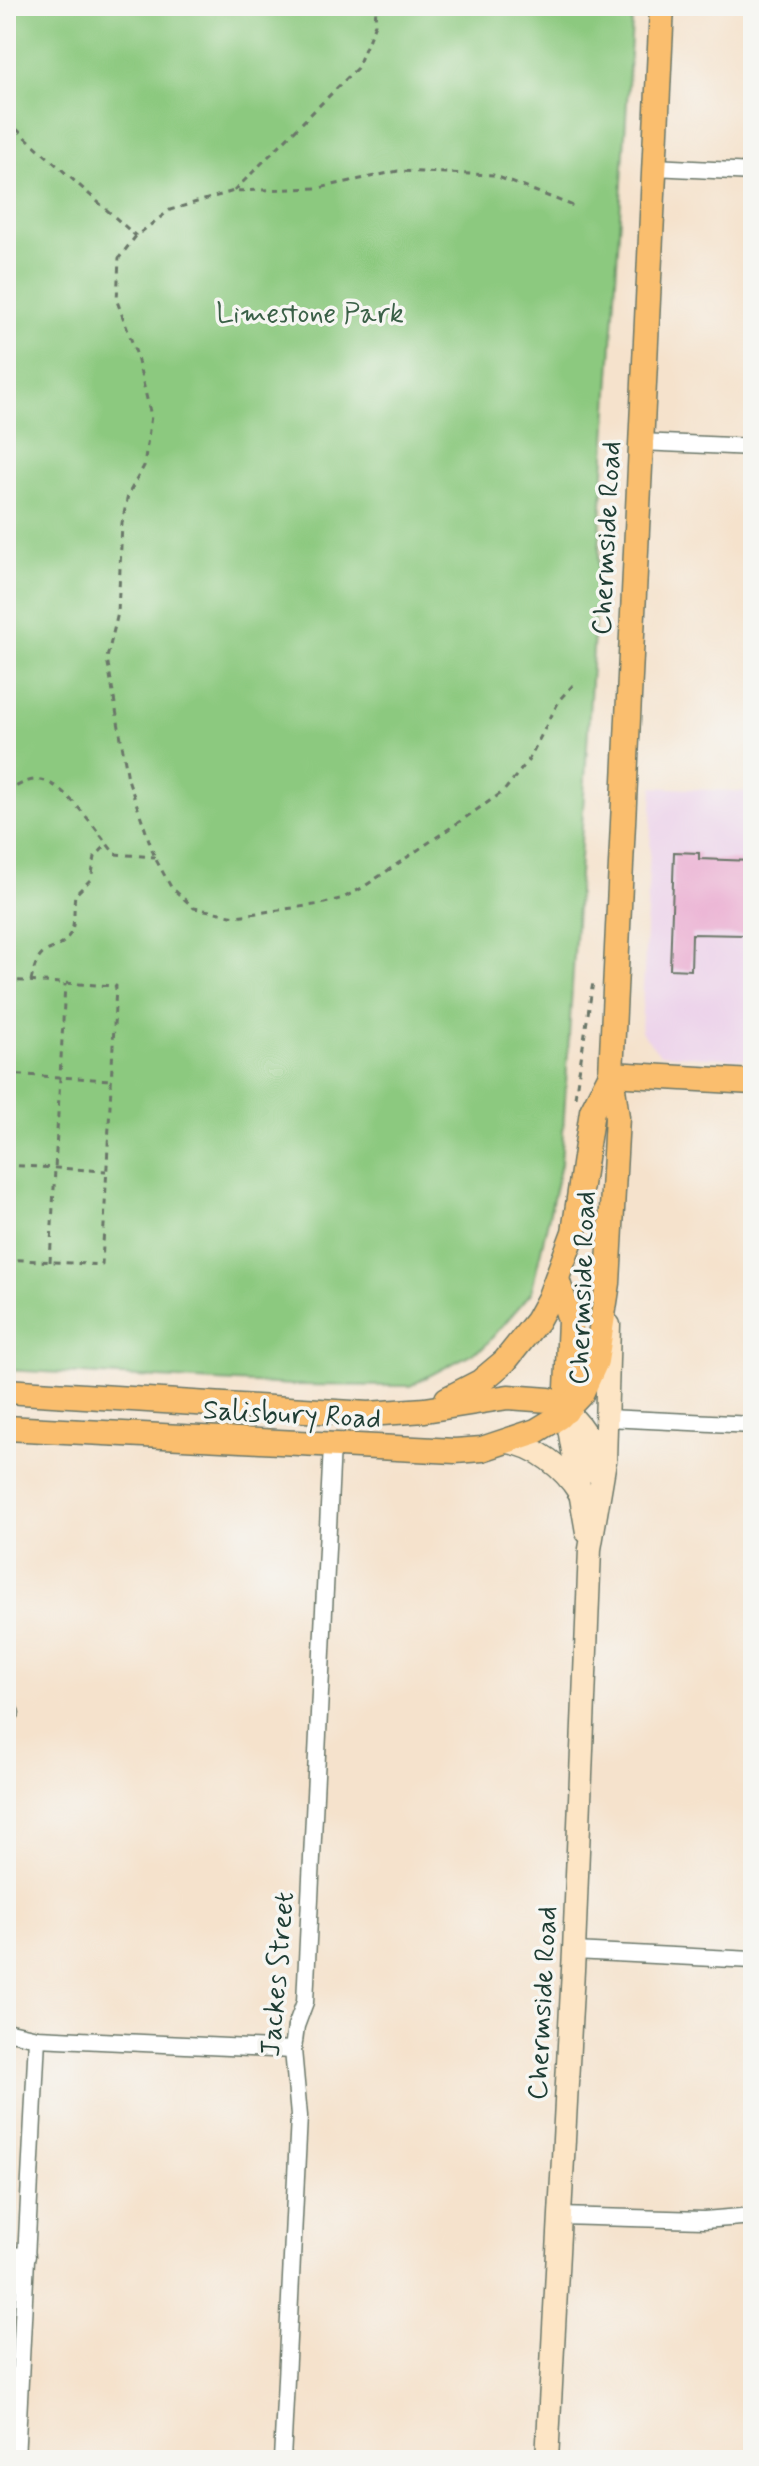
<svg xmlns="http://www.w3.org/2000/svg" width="759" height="2466" font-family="Mynerve,sans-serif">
	<rect width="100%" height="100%" fill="#f6f6f2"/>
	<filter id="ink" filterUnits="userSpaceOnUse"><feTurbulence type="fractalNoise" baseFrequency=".0125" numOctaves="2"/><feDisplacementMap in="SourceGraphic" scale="16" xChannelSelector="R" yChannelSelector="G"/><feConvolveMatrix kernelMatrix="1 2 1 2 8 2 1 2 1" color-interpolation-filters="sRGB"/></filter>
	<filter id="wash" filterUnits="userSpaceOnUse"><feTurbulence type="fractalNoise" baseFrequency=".006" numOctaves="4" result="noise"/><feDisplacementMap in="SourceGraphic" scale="32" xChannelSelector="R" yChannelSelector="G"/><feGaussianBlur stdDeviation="1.8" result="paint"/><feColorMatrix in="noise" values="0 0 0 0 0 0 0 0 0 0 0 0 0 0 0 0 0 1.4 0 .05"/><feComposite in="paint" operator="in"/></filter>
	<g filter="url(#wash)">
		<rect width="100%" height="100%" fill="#f5e2cc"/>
		<!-- built -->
		<polygon fill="#ecd1ea" points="653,787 753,792 753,1060 660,1054 641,1032"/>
		<!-- green -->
		<polygon fill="#8cc97f" stroke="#56835a" stroke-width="2" points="6,6 633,6 561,1164 531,1293 484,1347 410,1386 292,1385 6,1370"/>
		<g id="blocks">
			<!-- building -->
			<polygon fill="#eaaad0" points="674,852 699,853 699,859 753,861 753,912 746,912 746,935 692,934 691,970 670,969"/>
		</g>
	</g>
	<g filter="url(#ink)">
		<use href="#blocks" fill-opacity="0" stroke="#6a7769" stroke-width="2"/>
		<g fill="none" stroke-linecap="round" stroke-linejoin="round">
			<!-- street casing -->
			<g stroke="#6a7769" stroke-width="19">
				<g id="street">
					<polyline points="654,167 753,172"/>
					<polyline points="640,442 753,447"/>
					<polyline points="607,1418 753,1425"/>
					<polyline points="6,1713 11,1713"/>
					<polyline points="574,1951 753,1960"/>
					<polyline points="6,2031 37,2038 293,2050"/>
					<polyline points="559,2216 704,2220 753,2216"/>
					<polyline points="6,2255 27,2256"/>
					<polyline points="16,2460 37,2038"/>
					<polyline points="282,2460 299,2116 293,2050 296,2026 305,2002 332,1445"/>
				</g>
			</g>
			<!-- secondary casing -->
			<g stroke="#6a7769" stroke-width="25">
				<g id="secondary">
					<polyline points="566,1411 587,1532"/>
					<path d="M566,1411C589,1432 590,1442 595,1472"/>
					<path d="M508,1442C536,1446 564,1468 579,1492"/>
					<polyline points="547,2460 574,1951 590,1549 605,1461 609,1325"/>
				</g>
			</g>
			<!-- primary casing -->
			<g stroke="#6a7769" stroke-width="27">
				<g id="primary">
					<polyline points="611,1074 753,1082"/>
					<polyline points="557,1279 570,1320 566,1411"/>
					<polyline points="6,1391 368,1414 425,1410 508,1397 549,1400 566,1411"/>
					<polyline points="447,1399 480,1382 505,1361 537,1321 549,1299 574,1232 592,1111 611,1074"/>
					<polyline points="6,1428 455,1451 482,1449 536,1431 559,1417 581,1394 596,1361 608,1283 617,1117 611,1074 662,6"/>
				</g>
			</g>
			<!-- path -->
			<g stroke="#6a7769" stroke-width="3" stroke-dasharray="6 6" stroke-linecap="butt">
				<polyline points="6,125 12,125 136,236"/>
				<polyline points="234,191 357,68 375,24 376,6"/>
				<polyline points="573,685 560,699 528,761 503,792 362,888 343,898 321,904 236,916 194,908 171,887 155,858 128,779 107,658 118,613 122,523 128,495 144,466 151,416 136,353 117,301 119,258 136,236 170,210 234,191 319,188 398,171 493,175 576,207"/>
				<path d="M6,792C16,787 28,778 41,780C67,785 98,833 115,854L155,857"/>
				<polyline points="6,980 116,986 102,1265 6,1259"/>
				<path d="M31,981C40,937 54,959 70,934C76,924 73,906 75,895L91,879L95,857L107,844"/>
				<polyline points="6,1074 111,1080"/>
				<polyline points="575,1097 593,982"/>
				<polyline points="6,1127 14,981"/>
				<polyline points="6,1165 106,1171"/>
				<polyline points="50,1262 65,984"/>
			</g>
			<!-- street -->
			<use href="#street" stroke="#fff" stroke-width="16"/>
			<!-- secondary -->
			<use href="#secondary" stroke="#fde5c5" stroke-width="22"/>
			<!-- primary -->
			<use href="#primary" stroke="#fabe6e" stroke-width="24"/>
		</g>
	</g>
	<g text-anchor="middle" stroke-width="7" stroke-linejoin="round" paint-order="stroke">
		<!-- park labels -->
		<g font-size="28" fill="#3a6047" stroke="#f6f6f2">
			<text x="310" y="322">Limestone Park</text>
		</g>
		<!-- street labels -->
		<g font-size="28" fill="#1f3d34" stroke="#f6f6f2">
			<text transform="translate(605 538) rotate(-87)" y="10">Chermside Road</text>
			<text transform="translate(581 1288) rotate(-88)" y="10">Chermside Road</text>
			<text transform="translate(292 1413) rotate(3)" y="10">Salisbury Road</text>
			<text transform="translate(276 1974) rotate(-85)" y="10">Jackes Street</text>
			<text transform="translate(541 2003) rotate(-87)" y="10">Chermside Road</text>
		</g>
	</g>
	<!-- margin -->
	<rect width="759" height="2466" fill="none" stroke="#f6f6f2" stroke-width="32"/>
</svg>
